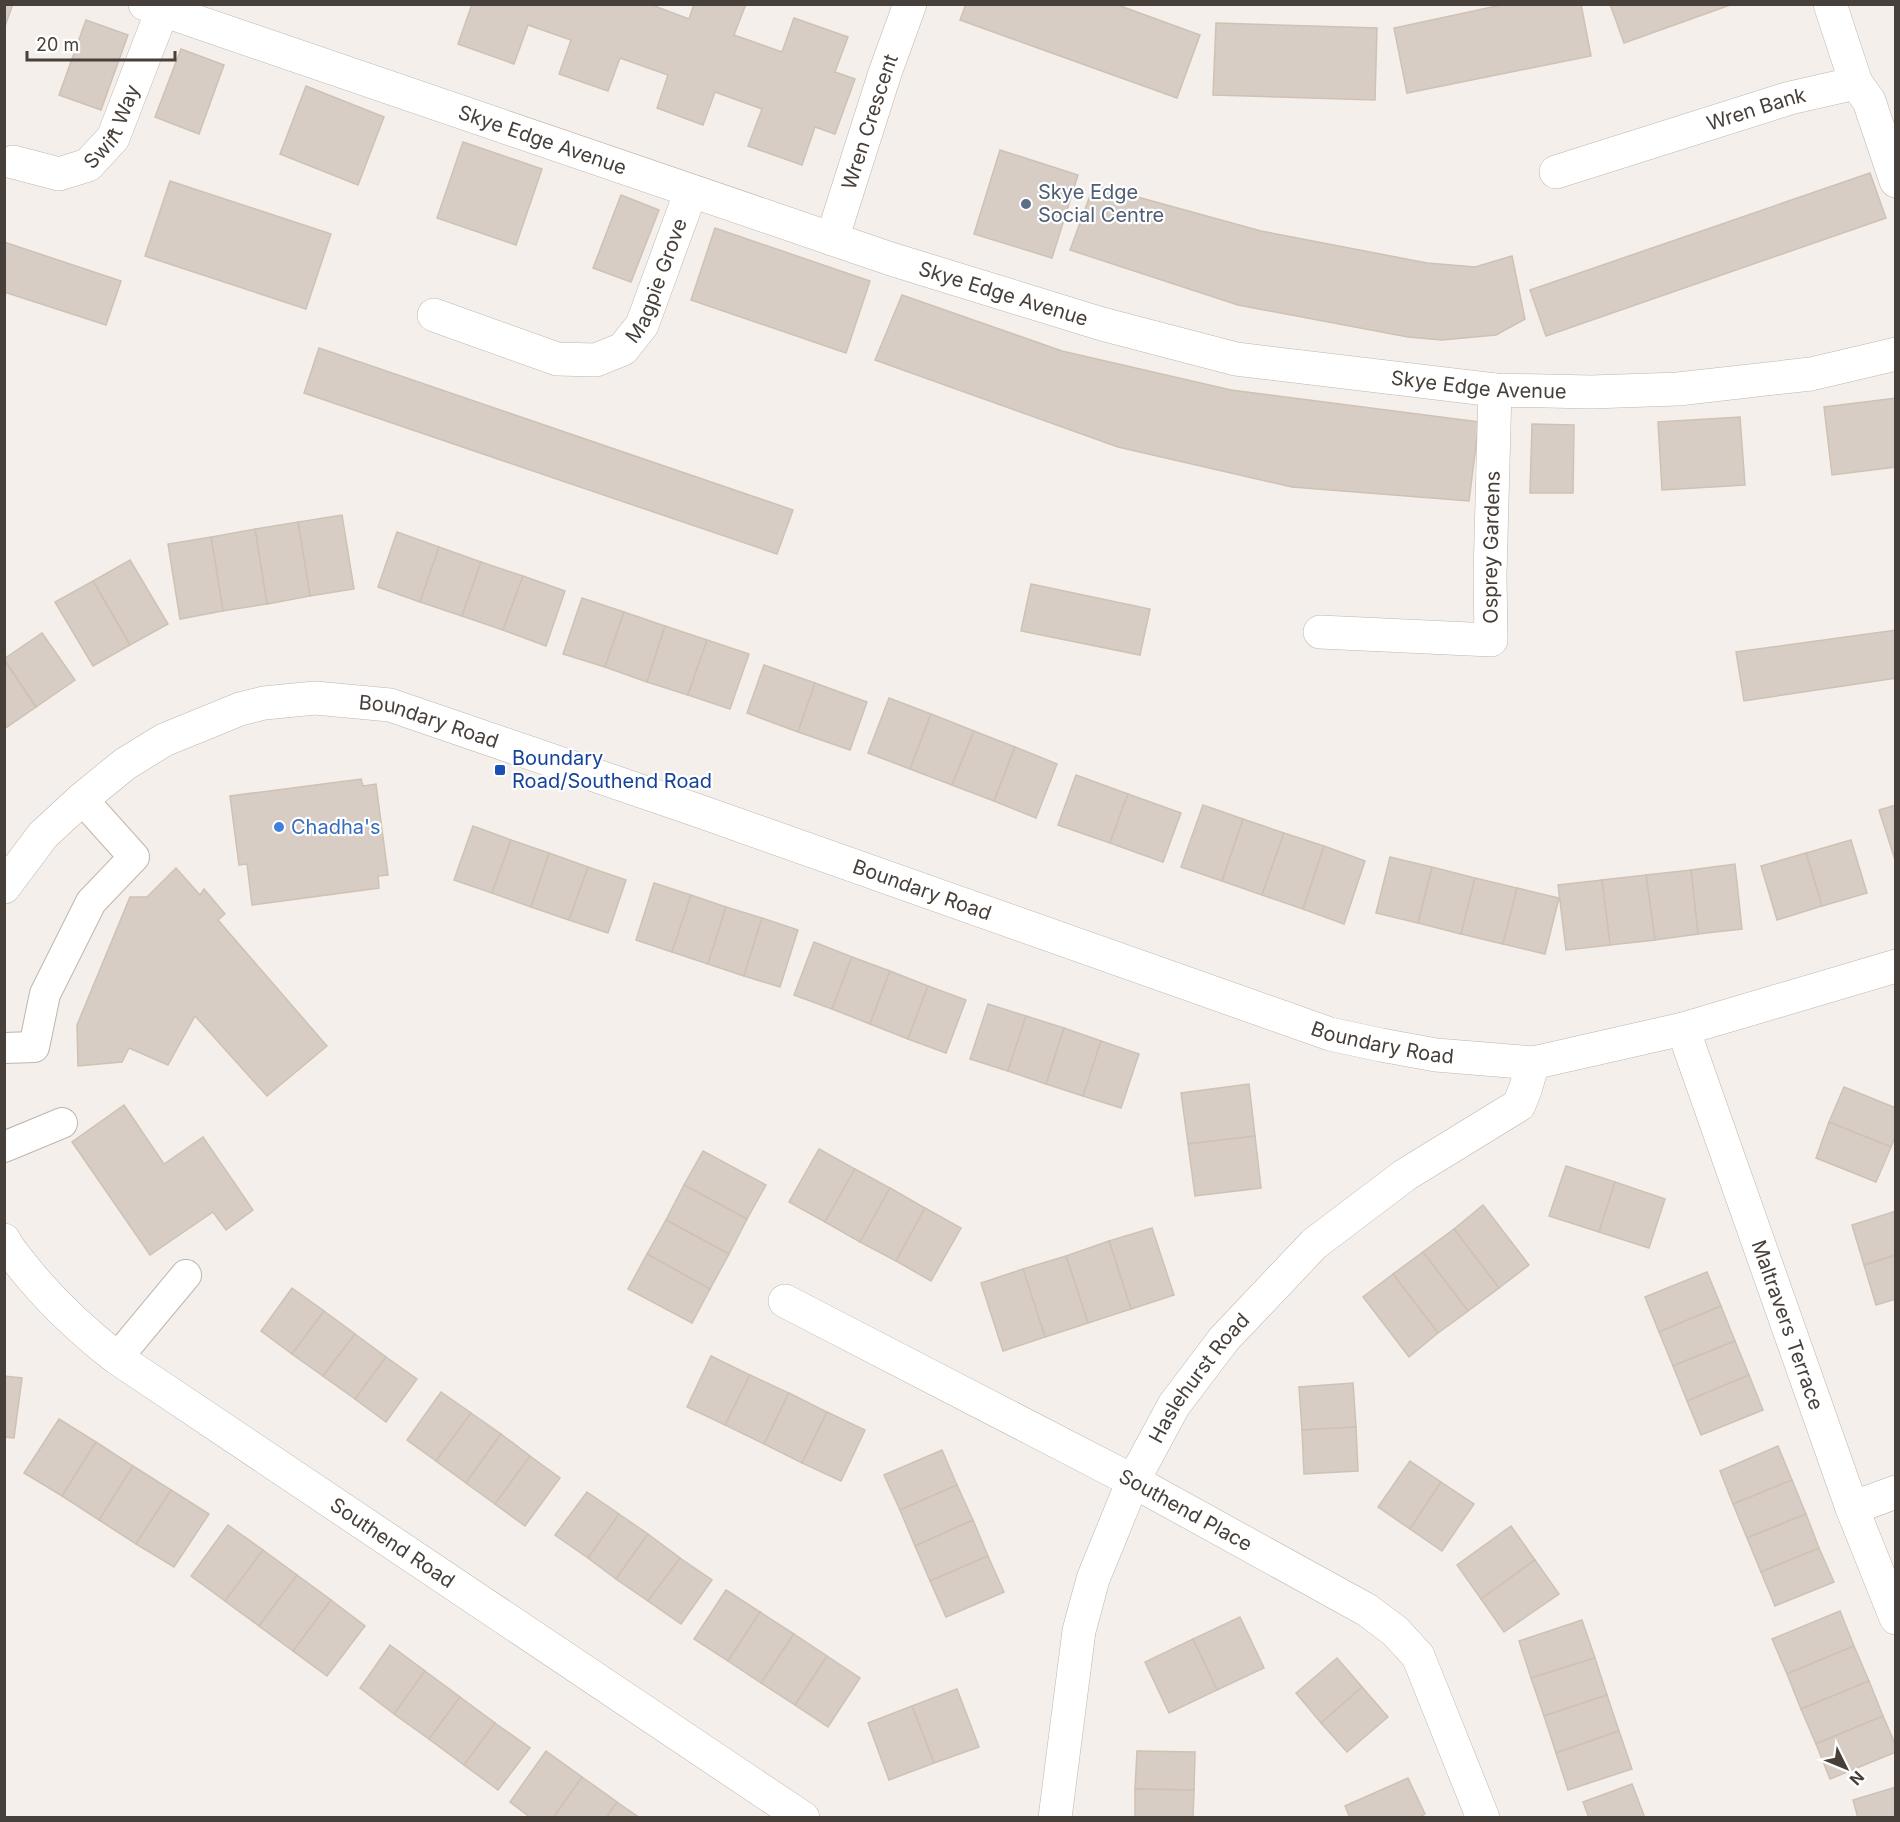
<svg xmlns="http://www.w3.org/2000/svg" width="1900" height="1822" font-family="Inter,sans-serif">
	<rect width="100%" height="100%" fill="#f4efea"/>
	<!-- building -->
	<g fill="#d8cdc4" stroke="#cfc1b4" stroke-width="1.5">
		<polygon points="4,4 13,4 4,29"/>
		<polygon points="649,4 689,19 694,4 746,4 734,35 782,52 794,18 848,37 835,72 855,79 835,134 815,127 802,165 748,146 762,109 715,92 703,125 657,108 668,75 620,58 608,91 559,74 571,40 528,25 514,64 458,44 472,4"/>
		<polygon points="966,4 1115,4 1200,35 1177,98 960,20"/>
		<polygon points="1506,4 1581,4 1591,56 1407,93 1394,28"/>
		<polygon points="1610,4 1733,4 1624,43"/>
		<polygon points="86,20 128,35 101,110 59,95"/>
		<polygon points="1216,23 1377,28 1375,100 1213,95"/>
		<polygon points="181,49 224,65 199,134 155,117"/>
		<polygon points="306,86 384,117 358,185 280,154"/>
		<polygon points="463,142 542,169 516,245 437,218"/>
		<polygon points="1000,150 1078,175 1052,258 974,234"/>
		<polygon points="1870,173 1886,218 1546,336 1530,290"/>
		<polygon points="170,181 331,234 306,309 145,256"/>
		<polygon points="1094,185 1261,231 1427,263 1475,267 1512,256 1525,319 1496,335 1442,340 1408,337 1238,305 1070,250"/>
		<polygon points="621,195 659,210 631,282 593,268"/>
		<polygon points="715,228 870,281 846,353 691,300"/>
		<polygon points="4,242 121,281 106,325 4,292"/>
		<polygon points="902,295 1062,351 1231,390 1479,422 1469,501 1292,487 1118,447 875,360"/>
		<polygon points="319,348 793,510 777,554 304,393"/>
		<polygon points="1896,398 1896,467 1832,475 1824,407"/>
		<polygon points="1740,417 1745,485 1662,490 1658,422"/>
		<polygon points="1532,424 1574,425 1573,493 1530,493"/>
		<polygon points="342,515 354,589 310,596 298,522"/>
		<polygon points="298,522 310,596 267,604 255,529"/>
		<polygon points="255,529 267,604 223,611 211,537"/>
		<polygon points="397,532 439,547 420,602 378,587"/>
		<polygon points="211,537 223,611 180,619 168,544"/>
		<polygon points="439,547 481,562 462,616 420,602"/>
		<polygon points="130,560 168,624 130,645 93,581"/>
		<polygon points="481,562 523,576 503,630 462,616"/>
		<polygon points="523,576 565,591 546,646 503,630"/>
		<polygon points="93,581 130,645 93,666 55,602"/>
		<polygon points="1031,584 1150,609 1140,655 1021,631"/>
		<polygon points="582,598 624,612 605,667 563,654"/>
		<polygon points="624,612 665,626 647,682 605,667"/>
		<polygon points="665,626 707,640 688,695 647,682"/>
		<polygon points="1896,630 1896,678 1744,701 1736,652"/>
		<polygon points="42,633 75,680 36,707 4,659"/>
		<polygon points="707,640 749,654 730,709 688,695"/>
		<polygon points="4,660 36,707 4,729"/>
		<polygon points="764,665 815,683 798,732 747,713"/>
		<polygon points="815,683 867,702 850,750 798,732"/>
		<polygon points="889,698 931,714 910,769 868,753"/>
		<polygon points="931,714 974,731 952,785 910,769"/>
		<polygon points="974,731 1015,747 994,801 952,785"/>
		<polygon points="1015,747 1057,764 1036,818 994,801"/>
		<polygon points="1076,775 1128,794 1110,843 1058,825"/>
		<polygon points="361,779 363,786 376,784 388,875 378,876 379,888 252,905 247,864 239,865 230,796"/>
		<polygon points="1128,794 1181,813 1163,862 1110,843"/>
		<polygon points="1203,805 1243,819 1222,881 1181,867"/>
		<polygon points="1896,805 1896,863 1879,810"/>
		<polygon points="1243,819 1284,833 1262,895 1222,881"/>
		<polygon points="473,826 511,840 492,893 454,880"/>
		<polygon points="1284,833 1324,846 1303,909 1262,895"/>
		<polygon points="511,840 549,853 531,907 492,893"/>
		<polygon points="1851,840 1867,893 1822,906 1806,853"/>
		<polygon points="1324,846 1365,861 1344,924 1303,909"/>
		<polygon points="549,853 588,867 569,920 531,907"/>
		<polygon points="1806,853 1822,906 1777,920 1761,866"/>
		<polygon points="1390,857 1432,867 1418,923 1376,913"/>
		<polygon points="1735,864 1742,929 1698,934 1691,870"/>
		<polygon points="588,867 626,880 608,933 569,920"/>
		<polygon points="1432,867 1475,878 1461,934 1418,923"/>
		<polygon points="176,868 200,895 204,889 225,914 218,920 327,1046 267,1096 195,1016 168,1065 129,1048 122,1062 78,1066 77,1025 130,897 147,897"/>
		<polygon points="1691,870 1698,934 1655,940 1646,875"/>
		<polygon points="1646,875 1655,940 1610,945 1602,880"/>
		<polygon points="1475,878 1517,888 1503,944 1461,934"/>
		<polygon points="1602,880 1610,945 1566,950 1558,885"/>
		<polygon points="654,883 691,895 672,952 636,940"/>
		<polygon points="1517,888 1559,898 1545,954 1503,944"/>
		<polygon points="691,895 726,907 708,964 672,952"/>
		<polygon points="726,907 762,918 744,976 708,964"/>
		<polygon points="762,918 798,930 780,987 744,976"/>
		<polygon points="814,942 852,957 832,1009 794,995"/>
		<polygon points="852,957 890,971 870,1024 832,1009"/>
		<polygon points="890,971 928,986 908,1039 870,1024"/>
		<polygon points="928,986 966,1000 946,1053 908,1039"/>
		<polygon points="988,1004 1026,1016 1008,1071 970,1059"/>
		<polygon points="1026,1016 1064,1028 1046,1084 1008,1071"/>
		<polygon points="1064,1028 1101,1041 1083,1096 1046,1084"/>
		<polygon points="1101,1041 1139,1054 1121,1108 1083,1096"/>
		<polygon points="1249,1084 1255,1136 1188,1144 1181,1093"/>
		<polygon points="1844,1087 1896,1108 1896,1135 1891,1147 1829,1122"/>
		<polygon points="124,1105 164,1164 203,1137 253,1210 226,1230 213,1212 150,1255 72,1142"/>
		<polygon points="1829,1122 1891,1147 1876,1182 1816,1158"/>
		<polygon points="1255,1136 1261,1188 1195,1196 1188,1144"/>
		<polygon points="819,1149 855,1169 825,1222 789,1202"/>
		<polygon points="703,1151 766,1185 747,1219 684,1185"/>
		<polygon points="1566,1166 1615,1182 1599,1232 1549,1216"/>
		<polygon points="855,1169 890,1188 860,1242 825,1222"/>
		<polygon points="1615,1182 1665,1199 1649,1248 1599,1232"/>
		<polygon points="684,1185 747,1219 729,1254 666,1220"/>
		<polygon points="890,1188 925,1208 896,1261 860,1242"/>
		<polygon points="1483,1205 1529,1265 1499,1288 1454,1229"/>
		<polygon points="925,1208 961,1228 931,1281 896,1261"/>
		<polygon points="1896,1211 1896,1255 1864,1265 1852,1225"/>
		<polygon points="666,1220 729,1254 710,1289 647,1254"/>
		<polygon points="1152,1228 1174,1295 1131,1309 1109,1241"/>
		<polygon points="1454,1229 1499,1288 1468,1311 1423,1252"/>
		<polygon points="1109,1241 1131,1309 1088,1323 1066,1256"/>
		<polygon points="1423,1252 1468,1311 1438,1333 1393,1274"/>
		<polygon points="647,1254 710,1289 692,1323 628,1289"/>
		<polygon points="1896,1255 1896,1299 1876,1305 1864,1265"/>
		<polygon points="1066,1256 1088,1323 1045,1337 1023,1269"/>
		<polygon points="1023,1269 1045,1337 1003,1351 981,1283"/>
		<polygon points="1707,1272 1721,1306 1659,1332 1645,1297"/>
		<polygon points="1393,1274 1438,1333 1409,1357 1363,1297"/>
		<polygon points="292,1288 324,1311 292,1354 261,1331"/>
		<polygon points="1721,1306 1735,1341 1673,1366 1659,1332"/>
		<polygon points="324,1311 355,1334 323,1376 292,1354"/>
		<polygon points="355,1334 386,1357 355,1399 323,1376"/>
		<polygon points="1735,1341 1749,1375 1687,1401 1673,1366"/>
		<polygon points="711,1356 750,1375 725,1425 687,1407"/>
		<polygon points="386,1357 417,1379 386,1422 355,1399"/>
		<polygon points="750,1375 789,1393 764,1444 725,1425"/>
		<polygon points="1749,1375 1763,1410 1701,1435 1687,1401"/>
		<polygon points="4,1376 22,1378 14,1438 4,1437"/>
		<polygon points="1353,1383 1356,1427 1302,1430 1299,1387"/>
		<polygon points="441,1392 471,1413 436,1461 407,1440"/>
		<polygon points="789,1393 827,1412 802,1463 764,1444"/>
		<polygon points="827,1412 865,1430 841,1481 802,1463"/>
		<polygon points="471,1413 501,1434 466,1483 436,1461"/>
		<polygon points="59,1419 96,1442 62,1496 24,1473"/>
		<polygon points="1356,1427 1358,1471 1304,1474 1302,1430"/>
		<polygon points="501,1434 530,1456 495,1504 466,1483"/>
		<polygon points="96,1442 133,1466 99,1520 62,1496"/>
		<polygon points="1778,1446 1792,1480 1733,1504 1720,1471"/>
		<polygon points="942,1450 957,1485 900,1510 884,1475"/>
		<polygon points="530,1456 560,1478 525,1526 495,1504"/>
		<polygon points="1410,1461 1441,1482 1410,1529 1378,1507"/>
		<polygon points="133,1466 171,1490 136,1544 99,1520"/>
		<polygon points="1792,1480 1806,1514 1747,1538 1733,1504"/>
		<polygon points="1441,1482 1474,1504 1442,1551 1410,1529"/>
		<polygon points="957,1485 973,1520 915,1546 900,1510"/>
		<polygon points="171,1490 209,1514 174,1567 136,1544"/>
		<polygon points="587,1492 619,1514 588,1558 555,1535"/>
		<polygon points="619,1514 648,1534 616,1579 588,1558"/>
		<polygon points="1806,1514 1819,1548 1761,1572 1747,1538"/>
		<polygon points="973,1520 988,1556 930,1581 915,1546"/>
		<polygon points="228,1525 263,1550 225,1601 191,1576"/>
		<polygon points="1511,1526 1535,1560 1481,1599 1457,1565"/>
		<polygon points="648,1534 680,1558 648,1601 616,1579"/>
		<polygon points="1819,1548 1834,1582 1775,1606 1761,1572"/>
		<polygon points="263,1550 297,1575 259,1626 225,1601"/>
		<polygon points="988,1556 1004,1592 946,1617 930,1581"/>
		<polygon points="680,1558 712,1580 681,1624 648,1601"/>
		<polygon points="1535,1560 1559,1594 1504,1632 1481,1599"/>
		<polygon points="297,1575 331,1600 293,1651 259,1626"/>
		<polygon points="726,1590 760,1612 728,1661 694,1639"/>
		<polygon points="331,1600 365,1626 327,1676 293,1651"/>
		<polygon points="1840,1611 1854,1646 1787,1674 1772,1639"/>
		<polygon points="760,1612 794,1634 761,1683 728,1661"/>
		<polygon points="1240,1617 1264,1668 1217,1690 1193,1639"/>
		<polygon points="1582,1620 1595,1658 1531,1678 1519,1641"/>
		<polygon points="794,1634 827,1656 795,1705 761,1683"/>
		<polygon points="1193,1639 1217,1690 1169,1713 1145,1662"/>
		<polygon points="390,1645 425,1671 394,1714 360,1688"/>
		<polygon points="1854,1646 1869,1681 1801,1709 1787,1674"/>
		<polygon points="827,1656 860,1678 828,1727 795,1705"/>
		<polygon points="1337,1658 1362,1687 1321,1723 1296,1693"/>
		<polygon points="1595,1658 1607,1695 1544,1716 1531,1678"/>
		<polygon points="425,1671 460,1697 429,1739 394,1714"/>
		<polygon points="1869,1681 1883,1716 1816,1744 1801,1709"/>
		<polygon points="1362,1687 1388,1717 1347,1752 1321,1723"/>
		<polygon points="957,1689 979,1747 934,1763 912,1706"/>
		<polygon points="1607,1695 1619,1731 1556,1753 1544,1716"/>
		<polygon points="460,1697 495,1723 464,1765 429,1739"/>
		<polygon points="912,1706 934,1763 889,1780 868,1723"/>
		<polygon points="1883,1716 1896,1746 1896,1752 1830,1779 1816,1744"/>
		<polygon points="495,1723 530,1748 498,1790 464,1765"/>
		<polygon points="1619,1731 1632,1769 1568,1790 1556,1753"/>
		<polygon points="546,1751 582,1777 553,1818 531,1818 510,1802"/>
		<polygon points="1137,1751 1195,1752 1194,1790 1135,1789"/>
		<polygon points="582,1777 617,1802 606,1818 553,1818"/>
		<polygon points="1408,1778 1425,1814 1418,1818 1350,1818 1345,1806"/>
		<polygon points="1632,1784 1645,1818 1589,1818 1583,1802"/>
		<polygon points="1896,1787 1896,1818 1858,1818 1853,1800"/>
		<polygon points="1135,1789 1194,1790 1193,1818 1135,1818"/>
		<polygon points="617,1802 640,1818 606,1818"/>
	</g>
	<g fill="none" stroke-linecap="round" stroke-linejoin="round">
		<!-- service casing -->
		<g stroke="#bfb6ad" stroke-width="32">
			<g id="service">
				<polyline points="4,1048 34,1047 45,994 91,902 134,857 82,799"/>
				<polyline points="4,1147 62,1123"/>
				<polyline points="117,1358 186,1275"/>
			</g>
		</g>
		<!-- minor casing -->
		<g stroke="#bfb6ad" stroke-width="34">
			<g id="minor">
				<path id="s1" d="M145,4L891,259L1102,324L1236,359L1495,390L1591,392L1678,389L1811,374L1896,354"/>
				<polyline points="1830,4 1856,83"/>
				<path id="s2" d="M13,162L59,174L88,165L113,138L162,11"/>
				<path id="s3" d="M1556,172L1790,98L1856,83L1869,101L1896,181"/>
				<path id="s4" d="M832,239L885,73L910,4"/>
				<path id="s5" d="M434,315L557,359L596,360L623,349L642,325L691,191"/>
				<path id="s6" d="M1320,632L1491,640L1490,575L1495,390"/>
				<path id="s7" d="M4,887L43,835L82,799L125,764L164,740L240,709L264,703L315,698L390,705L702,812L1330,1034L1381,1045L1436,1055L1533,1063L1683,1029L1896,966"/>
				<path id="s8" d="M1683,1029L1852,1508L1896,1618"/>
				<path id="s9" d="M4,1240C8,1249 15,1256 20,1263C48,1299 81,1330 117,1358L803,1818"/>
				<path id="s10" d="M785,1301L1133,1481L1367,1610L1395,1631L1418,1656L1483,1818"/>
				<polyline points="1852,1508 1896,1492"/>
				<path id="s11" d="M1055,1818L1079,1631L1093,1579L1133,1481L1174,1405L1224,1339L1314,1244L1405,1175L1519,1105L1525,1090L1533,1063"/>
			</g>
		</g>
		<!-- service -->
		<use href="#service" stroke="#fff" stroke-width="30"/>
		<!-- minor -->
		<use href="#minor" stroke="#fff" stroke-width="33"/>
	</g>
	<!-- markers -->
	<circle fill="#5c6f8a" stroke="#fff" stroke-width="2" cx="1026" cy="204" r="6"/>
	<rect fill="#1a4fb4" stroke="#fff" stroke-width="2" x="494" y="764" width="12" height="12" rx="3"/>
	<circle fill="#3f7fe0" stroke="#fff" stroke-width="2" cx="279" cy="827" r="6"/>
	<g text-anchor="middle" stroke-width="4.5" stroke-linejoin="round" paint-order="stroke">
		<!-- street labels -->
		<g font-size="20" fill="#473f39" stroke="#fff">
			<text dy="7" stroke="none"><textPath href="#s3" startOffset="210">Wren Bank</textPath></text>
			<text dy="7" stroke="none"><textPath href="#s2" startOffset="124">Swift Way</textPath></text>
			<text dy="7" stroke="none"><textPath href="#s4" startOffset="123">Wren Crescent</textPath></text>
			<text dy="7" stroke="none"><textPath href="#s1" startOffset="420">Skye Edge Avenue</textPath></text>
			<text dy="7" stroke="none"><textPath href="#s5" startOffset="276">Magpie Grove</textPath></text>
			<text dy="7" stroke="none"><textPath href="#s1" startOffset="906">Skye Edge Avenue</textPath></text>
			<text dy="7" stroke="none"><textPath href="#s1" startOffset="1392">Skye Edge Avenue</textPath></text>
			<text dy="7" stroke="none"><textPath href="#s6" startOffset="264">Osprey Gardens</textPath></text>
			<text dy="7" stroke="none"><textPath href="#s7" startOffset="494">Boundary Road</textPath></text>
			<text dy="7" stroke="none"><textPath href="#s7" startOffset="1016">Boundary Road</textPath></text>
			<text dy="7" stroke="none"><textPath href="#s7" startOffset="1502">Boundary Road</textPath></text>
			<text dy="7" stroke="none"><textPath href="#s8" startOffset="314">Maltravers Terrace</textPath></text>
			<text dy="7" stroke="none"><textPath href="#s11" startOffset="471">Haslehurst Road</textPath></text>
			<text dy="7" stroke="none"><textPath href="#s10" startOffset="452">Southend Place</textPath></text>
			<text dy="7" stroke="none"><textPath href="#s9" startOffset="496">Southend Road</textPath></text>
		</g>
		<!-- service labels -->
		<g font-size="20" fill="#4e5e75" stroke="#fff" text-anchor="start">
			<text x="1038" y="199">Skye Edge<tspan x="1038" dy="23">Social Centre</tspan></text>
		</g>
		<!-- transit labels -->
		<g font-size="20" fill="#164399" stroke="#fff" text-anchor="start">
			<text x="512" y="765">Boundary<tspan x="512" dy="23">Road/Southend Road</tspan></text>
		</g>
		<!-- shop labels -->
		<g font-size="20" fill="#366cbe" stroke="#fff" text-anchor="start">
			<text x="291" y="834">Chadha's</text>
		</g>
	</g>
	<!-- border -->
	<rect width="1900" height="1822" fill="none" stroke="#473f39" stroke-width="12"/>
	<!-- north arrow -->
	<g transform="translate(1846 1768) rotate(133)" stroke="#ffffff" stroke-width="4.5" paint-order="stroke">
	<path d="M0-4.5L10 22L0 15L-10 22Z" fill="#473f39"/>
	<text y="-9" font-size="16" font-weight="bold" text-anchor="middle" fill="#473f39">N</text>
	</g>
	<!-- scale -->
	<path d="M27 51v9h148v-9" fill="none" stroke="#473f39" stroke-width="3"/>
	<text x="36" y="51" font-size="18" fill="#473f39" stroke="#ffffff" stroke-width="4.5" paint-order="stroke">20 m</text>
</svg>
